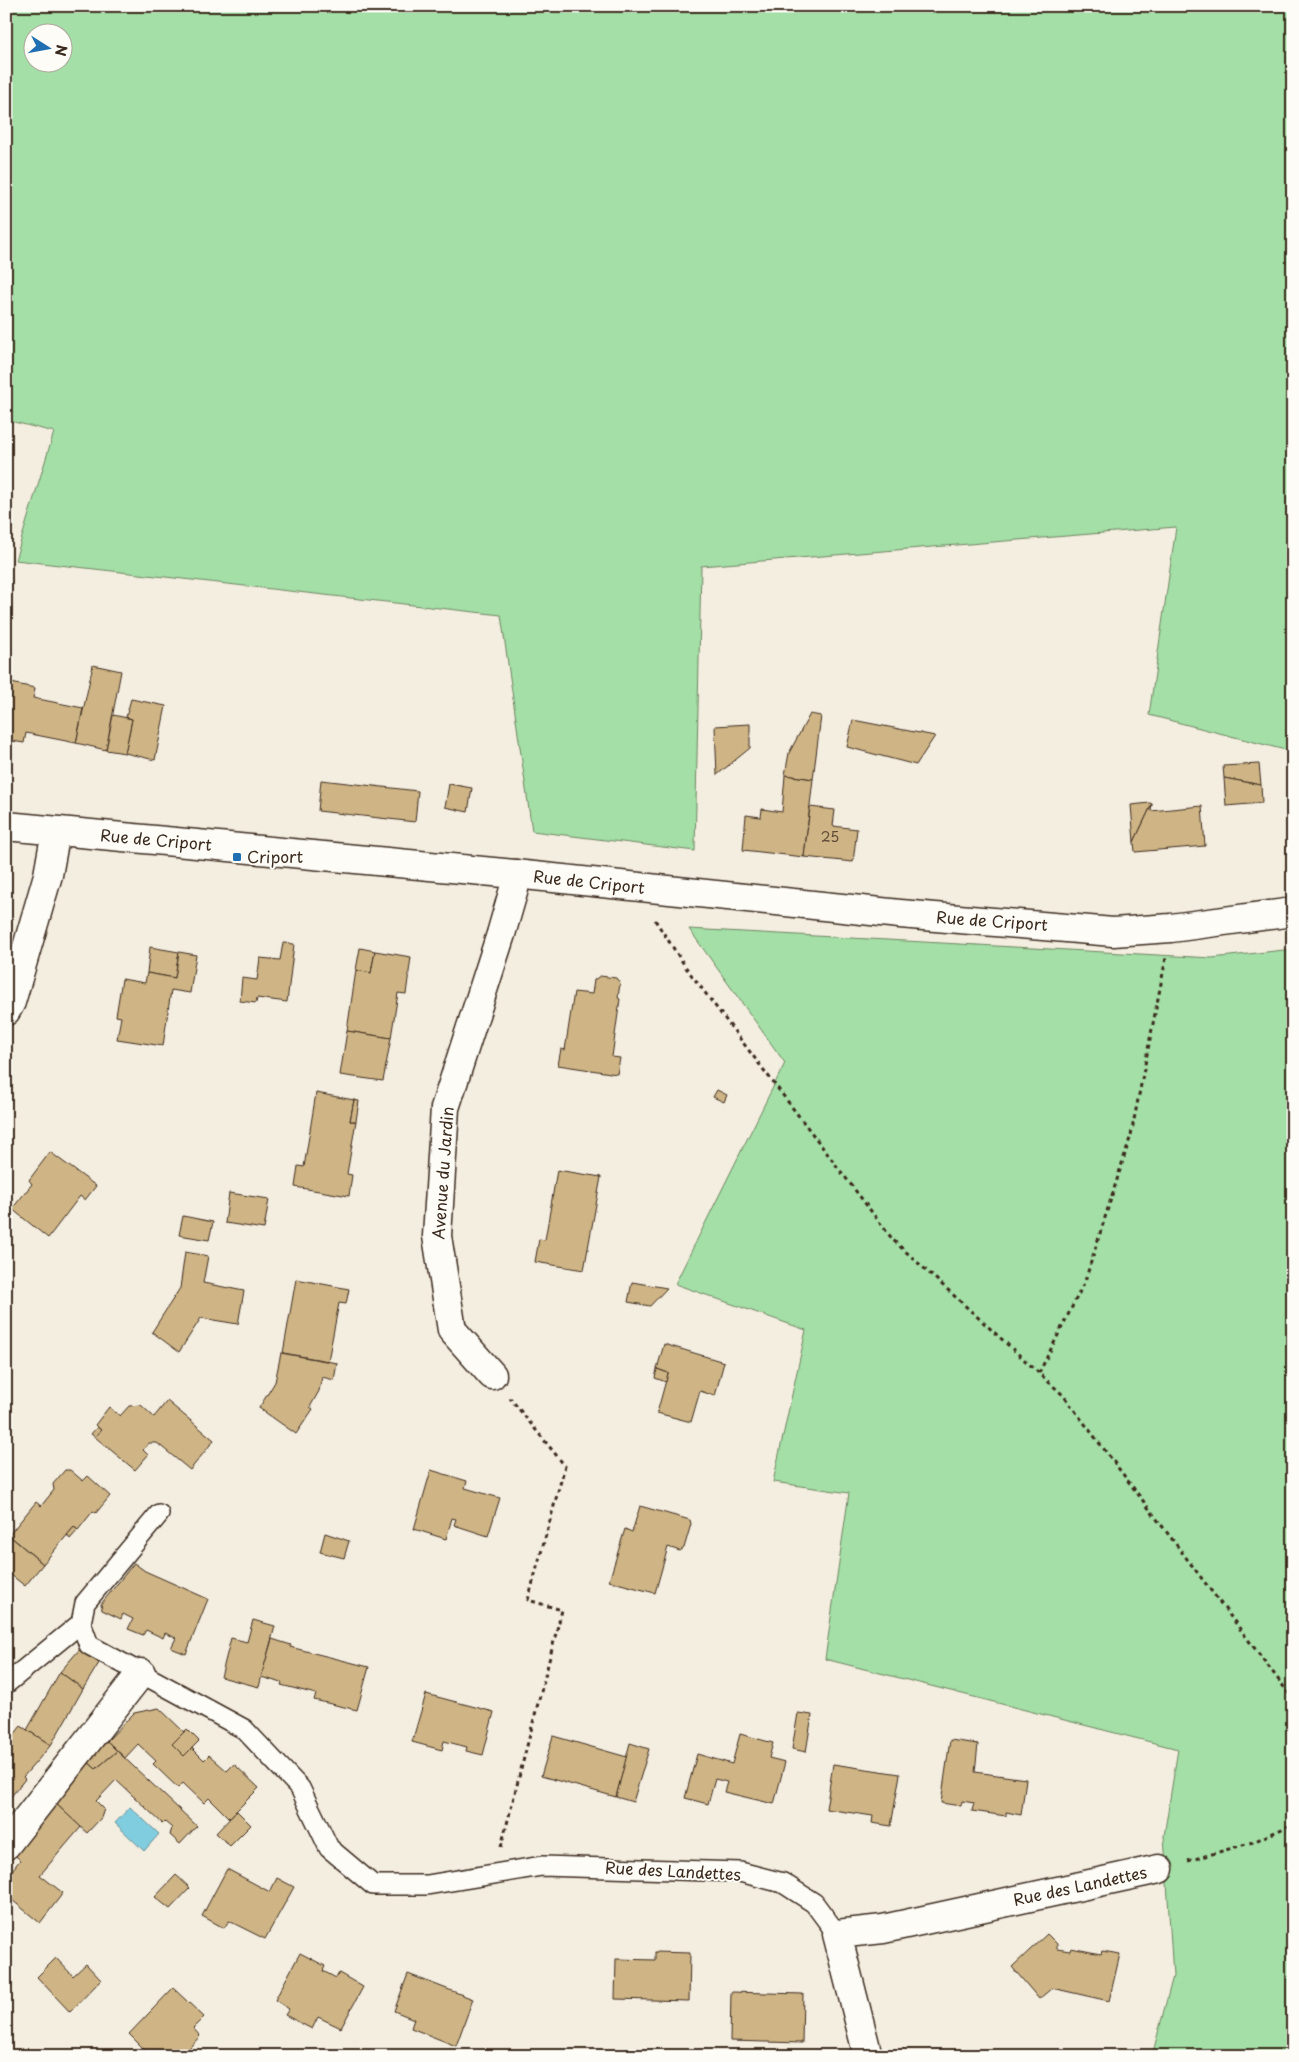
<svg xmlns="http://www.w3.org/2000/svg" width="1299" height="2062" font-family="'Playpen Sans',sans-serif">
	<rect width="100%" height="100%" fill="#f4eee0"/>
	<filter id="ink" filterUnits="userSpaceOnUse"><feTurbulence type="fractalNoise" baseFrequency=".02" numOctaves="2"/><feDisplacementMap in="SourceGraphic" scale="10" xChannelSelector="R" yChannelSelector="G"/><feConvolveMatrix kernelMatrix="1 2 1 2 8 2 1 2 1" color-interpolation-filters="sRGB"/></filter>
	<g filter="url(#ink)">
		<!-- green -->
		<g fill="#a3dfa6" stroke="#6f8462" fill-rule="evenodd">
			<path d="M6,6H1293V752L1149,715L1176,527L701,566L695,851L532,831L501,615L15,560L54,432L6,420ZM32,32H62V62H32Z"/>
			<polygon points="689,929 1212,958 1293,949 1293,2056 1152,2056 1173,1976 1164,1836 1178,1749 825,1659 849,1493 773,1482 806,1330 675,1284 785,1063"/>
		</g>
		<!-- water -->
		<polygon fill="#81cde0" stroke="#658c92" points="130,1807 159,1834 144,1851 115,1823"/>
		<!-- building -->
		<g fill="#cfb585" stroke="#3b2a1e">
			<polygon points="93,665 121,671 106,750 76,743"/>
			<polygon points="11,683 35,688 33,698 83,708 76,743 26,733 24,743 6,740 6,691 10,692"/>
			<polygon points="131,699 166,706 155,760 125,753 132,719 126,717"/>
			<polygon points="810,714 821,716 813,779 785,775 789,753"/>
			<polygon points="113,715 132,719 125,753 106,750"/>
			<polygon points="853,720 935,736 916,765 847,747"/>
			<polygon points="750,724 750,748 717,775 715,726"/>
			<polygon points="1259,764 1261,785 1224,778 1223,766"/>
			<polygon points="785,775 813,779 804,857 743,850 746,815 761,817 762,809 782,812"/>
			<polygon points="1224,778 1261,785 1262,803 1226,806"/>
			<polygon points="321,780 418,791 415,822 318,811"/>
			<polygon points="449,784 472,788 468,812 445,807"/>
			<polygon points="1150,803 1152,804 1134,842 1131,805"/>
			<polygon points="1152,804 1151,811 1202,806 1205,846 1135,852 1134,842"/>
			<polygon points="810,807 835,810 833,826 857,829 853,862 804,857"/>
			<polygon points="283,943 294,944 287,1002 257,998 256,1003 240,1001 242,978 257,980 260,958 280,960"/>
			<polygon points="150,947 179,952 175,978 147,973"/>
			<polygon points="360,948 375,951 371,973 356,970"/>
			<polygon points="375,951 411,957 406,994 398,993 391,1038 347,1031 356,970 371,973"/>
			<polygon points="179,952 196,955 190,993 171,990 163,1046 117,1039 121,1017 116,1016 122,979 145,983 147,973 175,978"/>
			<polygon points="600,976 616,978 620,983 618,998 620,999 612,1057 620,1058 617,1074 558,1065 561,1049 565,1050 574,992 592,994 594,980"/>
			<polygon points="347,1031 391,1038 383,1081 340,1075"/>
			<polygon points="717,1090 727,1095 724,1102 713,1097"/>
			<polygon points="316,1093 354,1100 350,1121 356,1121 347,1174 352,1175 349,1196 295,1187 298,1166 304,1167"/>
			<polygon points="354,1100 359,1101 356,1121 350,1121"/>
			<polygon points="50,1152 96,1186 85,1200 80,1196 48,1238 12,1209 32,1184 29,1180"/>
			<polygon points="557,1170 601,1177 584,1270 535,1262 539,1239 545,1240"/>
			<polygon points="229,1193 269,1199 264,1229 225,1223"/>
			<polygon points="183,1216 213,1222 209,1240 179,1235"/>
			<polygon points="185,1252 208,1256 203,1283 244,1291 238,1324 201,1318 179,1352 152,1332 180,1288"/>
			<polygon points="296,1279 349,1289 346,1304 339,1303 328,1361 283,1353"/>
			<polygon points="632,1282 667,1288 650,1306 628,1302"/>
			<polygon points="664,1344 724,1362 715,1396 700,1391 691,1422 657,1413 668,1373 657,1369"/>
			<polygon points="281,1353 337,1363 334,1380 322,1377 319,1391 310,1407 313,1409 296,1434 259,1408 275,1382"/>
			<polygon points="657,1369 668,1373 666,1382 655,1378"/>
			<polygon points="167,1401 214,1440 190,1470 157,1443 149,1443 143,1450 148,1455 135,1470 95,1437 101,1430 95,1425 109,1407 120,1416 129,1406 141,1405 154,1417"/>
			<polygon points="97,1427 101,1430 95,1437 91,1434"/>
			<polygon points="65,1470 70,1470 83,1481 88,1476 110,1496 96,1513 93,1511 78,1530 74,1527 43,1564 9,1535 36,1502 41,1506 54,1490 53,1484"/>
			<polygon points="431,1470 467,1481 465,1488 500,1498 488,1536 454,1525 456,1519 452,1518 446,1539 414,1529"/>
			<polygon points="640,1506 690,1520 691,1524 684,1548 680,1551 668,1547 655,1593 609,1581 625,1529 632,1532"/>
			<polygon points="74,1527 78,1530 70,1539 67,1535"/>
			<polygon points="325,1533 349,1541 344,1558 320,1552"/>
			<polygon points="11,1537 43,1564 25,1586 6,1571 6,1544"/>
			<polygon points="134,1563 145,1571 208,1599 186,1654 171,1648 176,1638 165,1633 163,1638 146,1630 143,1635 128,1629 133,1619 123,1614 121,1619 102,1610 101,1604"/>
			<polygon points="253,1620 275,1626 259,1687 221,1677 231,1638 247,1642"/>
			<polygon points="272,1639 291,1645 290,1647 369,1667 357,1710 314,1700 316,1694 281,1685 282,1683 261,1677"/>
			<polygon points="79,1650 99,1663 83,1689 60,1672"/>
			<polygon points="60,1672 83,1689 51,1745 27,1730"/>
			<polygon points="426,1694 494,1712 483,1755 466,1751 467,1747 444,1741 442,1750 412,1742"/>
			<polygon points="159,1708 184,1732 172,1744 184,1756 192,1748 204,1760 209,1755 227,1771 234,1764 259,1788 229,1818 209,1798 204,1803 183,1783 178,1788 153,1764 156,1761 138,1744 125,1758 107,1741 134,1713"/>
			<polygon points="798,1713 812,1715 806,1752 792,1749"/>
			<polygon points="21,1726 51,1745 23,1777 25,1779 6,1803 6,1745"/>
			<polygon points="187,1729 199,1741 184,1756 172,1744"/>
			<polygon points="740,1734 773,1743 769,1758 785,1762 774,1804 724,1792 727,1782 715,1779 708,1804 685,1798 697,1754 732,1764"/>
			<polygon points="553,1736 627,1757 616,1797 541,1776"/>
			<polygon points="950,1740 978,1744 975,1772 1026,1779 1021,1815 1006,1812 1006,1816 972,1811 974,1803 962,1801 961,1806 941,1803"/>
			<polygon points="107,1741 117,1751 96,1769 88,1762"/>
			<polygon points="630,1743 649,1749 633,1802 616,1797"/>
			<polygon points="117,1751 197,1826 180,1844 170,1835 172,1828 165,1822 163,1824 116,1780 96,1801 104,1809 101,1818 87,1833 54,1802 88,1762 96,1769"/>
			<polygon points="833,1764 900,1774 891,1826 872,1823 873,1816 826,1809"/>
			<polygon points="54,1802 81,1827 40,1875 63,1893 40,1923 6,1895 6,1878 20,1860 14,1854"/>
			<polygon points="237,1811 251,1825 230,1846 216,1833"/>
			<polygon points="227,1869 270,1892 277,1878 294,1887 265,1939 229,1921 224,1928 202,1916"/>
			<polygon points="176,1875 190,1888 170,1909 155,1897"/>
			<polygon points="1047,1934 1057,1944 1057,1949 1070,1951 1071,1948 1101,1954 1102,1951 1120,1954 1109,2001 1052,1988 1039,1999 1012,1967"/>
			<polygon points="655,1952 690,1953 689,2001 615,1999 616,1959 655,1960"/>
			<polygon points="300,1953 325,1966 323,1971 336,1978 339,1973 363,1987 341,2028 318,2017 312,2029 285,2015 289,2009 275,2000"/>
			<polygon points="56,1958 73,1976 86,1964 101,1980 70,2012 37,1977"/>
			<polygon points="408,1974 473,1999 456,2046 411,2028 414,2019 394,2011"/>
			<polygon points="173,1988 204,2017 193,2028 200,2036 182,2056 151,2056 129,2034"/>
			<polygon points="731,1992 803,1994 802,2043 730,2041"/>
			<polygon points="206,2051 215,2056 204,2056"/>
			<polygon points="678,2052 708,2053 708,2056 678,2056"/>
		</g>
		<g fill="none" stroke-linecap="round" stroke-linejoin="round">
			<!-- lane casing -->
			<g stroke="#3b2a1e" stroke-width="22">
				<g id="lane">
					<polyline points="159,1514 85,1603 81,1623 89,1645 244,1729 300,1788 329,1848 373,1885 427,1885 542,1866 740,1872 783,1883 814,1903 837,1934"/>
					<polyline points="6,1684 81,1623"/>
				</g>
			</g>
			<!-- street casing -->
			<g stroke="#3b2a1e" stroke-width="31">
				<g id="street">
					<polyline points="6,826 515,874 900,914 1113,932 1171,928 1293,912"/>
					<polyline points="6,1011 11,1002 48,875 56,831"/>
					<polyline points="492,1375 452,1330 437,1236 445,1108 501,934 514,889 515,874"/>
					<polyline points="6,1845 141,1673"/>
					<polyline points="868,2056 837,1934 883,1929 1159,1869"/>
				</g>
			</g>
			<!-- path -->
			<g stroke="#3b2a1e" stroke-width="3" stroke-dasharray="4 4" stroke-linecap="butt">
				<polyline points="655,920 687,969 893,1240 1063,1395 1293,1699"/>
				<polyline points="1039,1373 1085,1281 1131,1135 1166,958"/>
				<polyline points="501,1847 562,1610 528,1600 565,1466 510,1398"/>
				<polyline points="1188,1861 1253,1842 1293,1824"/>
			</g>
			<!-- lane -->
			<use href="#lane" stroke="#fdfcf7" stroke-width="19"/>
			<!-- street -->
			<use href="#street" stroke="#fdfcf7" stroke-width="28"/>
		</g>
	</g>
	<!-- markers -->
	<rect fill="#1f6fb2" stroke="#fdfcf7" stroke-width="2" x="232" y="852" width="10" height="10" rx="2.5"/>
	<g text-anchor="middle" stroke-width="4" stroke-linejoin="round" paint-order="stroke">
		<!-- number labels -->
		<g font-size="14" fill="#604d38">
			<text x="830" y="842">25</text>
		</g>
		<!-- street labels -->
		<g font-size="16" fill="#3b2a1e" stroke="#fdfcf7">
			<text transform="translate(156 840) rotate(5)" y="6">Rue de Criport</text>
			<text transform="translate(589 882) rotate(6)" y="6">Rue de Criport</text>
			<text transform="translate(992 921) rotate(4)" y="6">Rue de Criport</text>
			<text transform="translate(443 1173) rotate(-86)" y="6">Avenue du Jardin</text>
			<text transform="translate(673 1871) rotate(3)" y="6">Rue des Landettes</text>
			<text transform="translate(1080 1886) rotate(-12)" y="6">Rue des Landettes</text>
		</g>
		<!-- poi labels -->
		<g font-size="16" fill="#3b2a1e" stroke="#fdfcf7" text-anchor="start">
			<text x="247" y="863">Criport</text>
		</g>
	</g>
	<!-- margin -->
	<rect width="1299" height="2062" fill="none" stroke="#fdfcf7" stroke-width="25"/>
	<rect x="12" y="12" width="1274" height="2037" fill="none" stroke="#3b2a1e" stroke-width="2" filter="url(#ink)"/>
	<!-- north arrow -->
	<g transform="translate(48 48) rotate(101)"><circle r="24" fill="#fdfcf7" stroke="#afa8a0"/>
	<path d="M0-4L9 19L0 12L-9 19Z" fill="#1f6fb2"/>
	<text y="-8" font-size="14" font-weight="bold" text-anchor="middle" fill="#3b2a1e">N</text>
	</g>
</svg>
